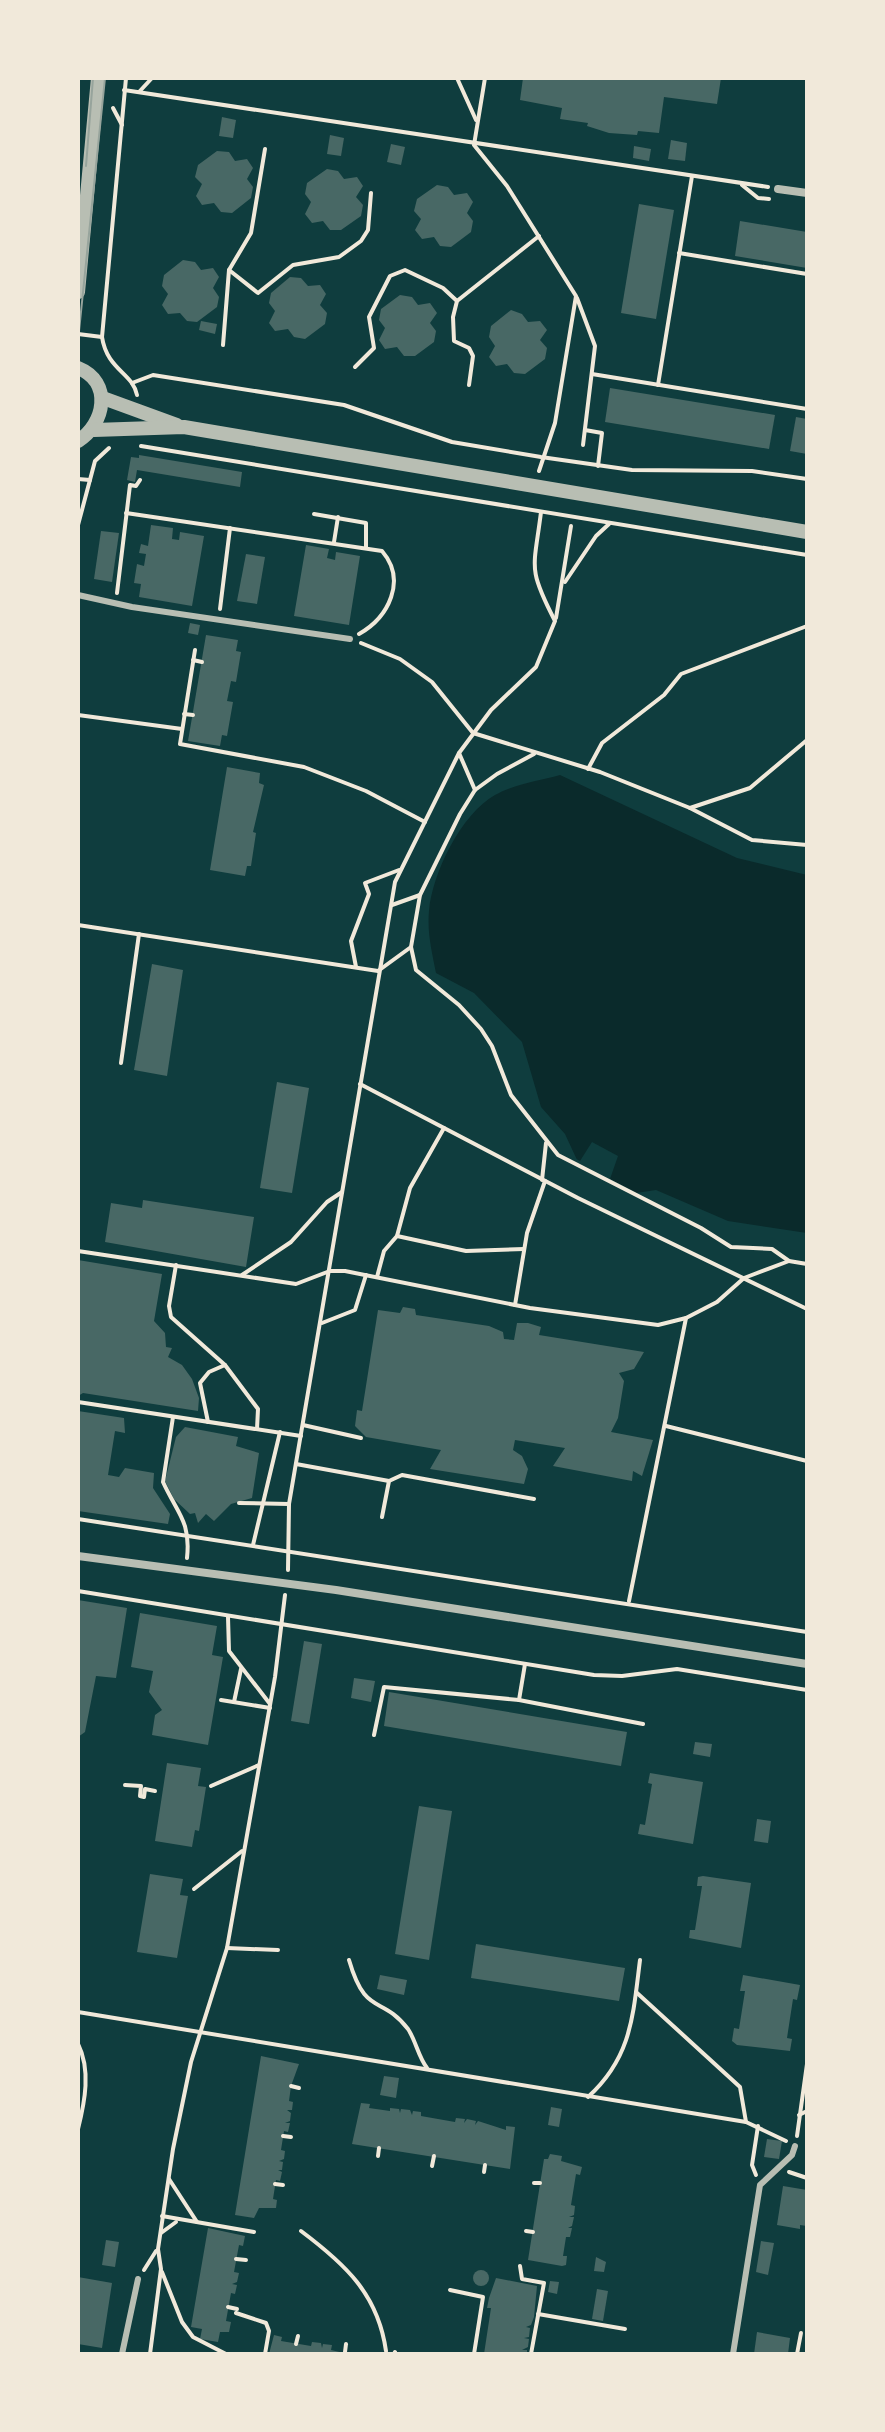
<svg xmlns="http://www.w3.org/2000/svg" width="885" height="2432" font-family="'Open Sans',sans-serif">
	<rect width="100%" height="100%" fill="#0f3d3e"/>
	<!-- water -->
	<path fill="#0a2a2b" d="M560,775L737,858L807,875V1233L728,1221L656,1190L636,1193L578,1162L565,1134L541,1107L522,1042L474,993L436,973C432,952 427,933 429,911C432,874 461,814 495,795C514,784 539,781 560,775Z"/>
	<!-- pier -->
	<polygon fill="#0f3d3e" points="592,1142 618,1156 610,1179 633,1191 630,1194 574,1163 573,1157 580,1161"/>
	<!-- building -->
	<g fill="#486865">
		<polygon points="523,78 721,78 717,104 664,97 659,133 638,131 637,135 609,133 587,126 588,123 560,119 562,108 520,100"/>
		<polygon points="222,117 236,120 233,138 219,136"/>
		<polygon points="330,135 344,138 341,156 327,154"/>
		<polygon points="671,140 687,143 685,161 668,159"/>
		<polygon points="391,144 405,147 401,165 387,162"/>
		<polygon points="634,146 651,149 649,161 633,158"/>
		<polygon points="217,151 229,152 235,161 247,159 253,168 247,179 253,187 251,198 232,213 221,212 214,203 202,205 196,196 202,184 195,177 198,165"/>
		<polygon points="327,169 338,171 344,179 357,177 363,186 356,197 363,205 361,216 341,230 330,230 323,221 312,223 305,214 311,202 305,194 307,183"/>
		<polygon points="437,185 448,187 454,195 467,193 473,202 467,213 473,221 471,232 451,247 440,246 434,237 422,239 415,230 421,219 414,211 417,199"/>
		<polygon points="639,204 674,210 656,319 621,313"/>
		<polygon points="740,221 807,232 807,268 735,256"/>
		<polygon points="183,260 195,262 201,270 213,268 219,277 213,288 219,297 217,307 197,322 187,321 180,313 168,314 162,305 168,294 162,286 164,275"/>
		<polygon points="290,277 301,278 308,286 320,285 326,294 320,305 327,313 325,324 305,339 294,337 288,329 275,331 269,323 275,311 269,303 271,293"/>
		<polygon points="400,295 412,297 418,305 430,303 437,313 430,323 436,331 434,342 415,356 404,356 397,347 385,349 379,340 385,328 379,320 381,309"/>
		<polygon points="511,310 522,314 528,322 540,321 547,330 540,340 547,348 545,359 525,374 514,373 507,364 496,366 489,357 495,346 489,337 491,326"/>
		<polygon points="201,321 217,324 215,334 199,330"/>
		<polygon points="610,388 775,415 769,449 605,422"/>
		<polygon points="796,417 807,419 807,454 790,451"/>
		<polygon points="139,455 242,472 240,487 137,470 135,482 127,480 131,457 139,458"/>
		<polygon points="151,525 173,528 172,539 179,540 180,532 204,536 192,606 139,597 141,584 134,583 137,564 144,566 146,554 139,553 141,544 148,546"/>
		<polygon points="101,531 119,533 112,582 94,579"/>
		<polygon points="306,545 329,549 327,558 335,560 336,552 360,556 349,625 294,616"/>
		<polygon points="246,554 265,557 257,604 237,601"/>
		<polygon points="190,623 200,625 198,635 188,633"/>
		<polygon points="206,635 238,640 236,651 241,652 236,682 231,681 227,701 233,702 227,736 222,735 220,746 188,741"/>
		<polygon points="227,767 260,773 259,783 264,785 253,832 256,833 251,866 247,866 245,876 210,870"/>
		<polygon points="152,964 183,970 167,1076 134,1070"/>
		<polygon points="277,1082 309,1088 292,1193 260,1188"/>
		<polygon points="143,1200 254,1217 246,1267 105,1242 111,1203 142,1208"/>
		<polygon points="78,1260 162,1274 154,1321 165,1333 166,1347 172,1348 168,1357 182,1365 192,1379 199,1398 198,1411 83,1393 78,1396"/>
		<polygon points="403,1307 415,1309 416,1315 489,1326 503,1332 504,1339 514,1340 517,1323 528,1323 541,1327 539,1335 644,1352 634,1369 619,1373 624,1381 618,1418 611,1432 653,1440 642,1476 633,1471 632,1481 553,1466 565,1448 515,1440 513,1450 522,1456 528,1469 524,1484 430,1469 441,1450 366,1437 355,1426 357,1410 362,1411 378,1310 400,1313"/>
		<polygon points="78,1411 124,1418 125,1433 115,1431 108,1475 119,1477 125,1468 154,1473 153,1488 170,1514 168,1524 78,1511"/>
		<polygon points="185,1427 238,1437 236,1446 259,1453 252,1498 231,1504 214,1521 206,1514 198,1523 195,1513 190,1514 174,1499 165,1481 176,1437"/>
		<polygon points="78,1600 127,1608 116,1678 96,1676 85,1732 78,1737"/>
		<polygon points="140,1613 217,1626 212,1655 223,1657 208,1745 152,1735 155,1715 162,1710 149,1692 153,1671 131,1667"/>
		<polygon points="304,1641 322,1644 309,1724 291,1721"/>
		<polygon points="354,1678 375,1681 371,1702 351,1698"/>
		<polygon points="389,1692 627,1732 621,1766 384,1726"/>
		<polygon points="695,1742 712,1744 710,1757 693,1754"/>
		<polygon points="167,1763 201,1768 198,1786 206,1787 199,1831 195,1830 192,1847 155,1841"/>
		<polygon points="650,1773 703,1782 693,1844 638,1834 640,1824 645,1825 652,1784 648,1783"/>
		<polygon points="419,1806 452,1811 429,1960 395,1954"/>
		<polygon points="757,1819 771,1821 768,1843 754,1841"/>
		<polygon points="150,1874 183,1879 180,1895 188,1896 177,1958 137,1952"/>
		<polygon points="703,1876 751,1883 741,1948 689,1938 690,1930 695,1930 702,1886 697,1886 698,1877"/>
		<polygon points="476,1944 625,1968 619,2001 471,1978"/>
		<polygon points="380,1975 407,1980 404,1995 377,1989"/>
		<polygon points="743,1975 800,1985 797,2000 793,1999 787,2038 792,2039 790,2051 737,2045 732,2041 734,2028 739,2029 745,1991 740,1991"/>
		<polygon points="261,2056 299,2064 291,2086 289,2101 293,2102 292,2110 287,2110 291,2113 290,2121 285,2123 290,2123 288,2132 284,2131 281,2150 285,2151 284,2159 279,2161 283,2162 282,2170 278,2170 282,2172 280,2181 276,2180 273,2199 277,2200 276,2208 259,2208 254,2218 235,2215"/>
		<polygon points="384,2076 399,2078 396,2098 380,2095"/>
		<polygon points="361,2103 370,2104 369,2108 390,2111 390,2108 399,2109 400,2113 401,2109 410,2110 412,2115 413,2111 421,2112 421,2116 455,2122 456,2118 465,2119 464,2123 467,2119 476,2121 475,2125 478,2121 506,2130 506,2126 515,2127 510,2169 352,2144"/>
		<polygon points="551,2107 562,2109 559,2127 548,2125"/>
		<polygon points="767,2139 782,2141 779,2159 764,2157"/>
		<polygon points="550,2154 562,2156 561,2161 582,2167 580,2175 576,2174 571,2205 575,2206 574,2215 569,2217 574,2217 572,2226 568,2228 572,2228 570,2237 566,2237 563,2256 567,2256 566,2265 562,2266 528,2260 544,2159 548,2159"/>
		<polygon points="783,2186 807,2190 807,2226 800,2225 800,2229 777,2225"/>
		<polygon points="208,2228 245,2236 243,2246 239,2245 234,2272 239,2273 237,2282 232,2284 237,2285 235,2294 231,2293 226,2321 231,2322 229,2332 220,2332 218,2342 200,2339 202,2329 191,2327"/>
		<polygon points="106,2240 119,2242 115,2267 102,2265"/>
		<polygon points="761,2241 774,2243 768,2275 756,2272"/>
		<polygon points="596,2257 606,2262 604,2272 594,2271"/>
		<circle cx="481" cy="2278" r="8"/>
		<polygon points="78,2277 112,2283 102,2348 78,2344"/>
		<polygon points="496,2278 537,2286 534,2317 531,2325 526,2327 530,2328 529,2337 524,2338 529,2339 528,2347 522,2350 527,2350 527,2354 484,2354 491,2308 487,2308 489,2298"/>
		<polygon points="550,2281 559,2282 557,2294 548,2292"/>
		<polygon points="597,2289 608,2291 603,2321 592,2319"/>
		<polygon points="757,2332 790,2338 788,2354 754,2354"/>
		<polygon points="274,2335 282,2337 281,2341 311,2346 312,2342 321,2343 322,2348 323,2344 332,2345 331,2350 348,2354 269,2354"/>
	</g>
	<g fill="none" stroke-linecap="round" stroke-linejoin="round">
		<!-- path -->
		<g stroke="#f1e9da" stroke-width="4">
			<path d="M126,78L102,337C107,370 133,373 137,395"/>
			<polyline points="457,78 476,120"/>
			<polyline points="485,78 474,145 507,186 576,296 555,423 539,471"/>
			<polyline points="124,90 768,187"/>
			<polyline points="139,92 152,78"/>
			<polyline points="113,108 122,125"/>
			<polyline points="742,185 758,198 769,199"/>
			<polyline points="679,253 807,274"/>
			<polyline points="229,270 258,293 293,265 339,257 361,241 368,230 371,193"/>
			<polyline points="577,298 595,346 583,445"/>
			<polyline points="78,334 102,337"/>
			<polyline points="223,345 229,270 251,233 265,149"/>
			<polyline points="355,367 374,348 369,317 390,276 405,270 443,288 457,301"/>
			<polyline points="592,374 807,409"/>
			<polyline points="132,383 153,375 344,405 452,442 541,457 632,470 752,471 807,479"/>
			<polyline points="469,385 473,356 469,348 454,341 453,317 457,301 539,236"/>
			<polyline points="658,385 692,176"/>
			<polyline points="585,430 602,433 598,466"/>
			<polyline points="141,446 807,555"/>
			<polyline points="78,479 90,480"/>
			<path d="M126,513L382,551C407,580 389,617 359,634"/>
			<polyline points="314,514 366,523 366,547"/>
			<polyline points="78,525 95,461 109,448"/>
			<polyline points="334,542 338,517"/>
			<polyline points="565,582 596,536 609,524"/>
			<polyline points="117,593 130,485 136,486 140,480"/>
			<polyline points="220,609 230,528"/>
			<polyline points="556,618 571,526"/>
			<polyline points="361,643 400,659 432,682 473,733 600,772 690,808 752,840 807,845"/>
			<polyline points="195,650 180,744 304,767 366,791 425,822"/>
			<polyline points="193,660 202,662"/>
			<polyline points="184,714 193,715"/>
			<polyline points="78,715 182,729"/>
			<polyline points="459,753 475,790"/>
			<polyline points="534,754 497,774 475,790 460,814 420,895 411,947 416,970 459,1005 481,1029 492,1046 511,1095 558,1155 701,1228 731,1247 772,1249 789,1261 807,1264"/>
			<polyline points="588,769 602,743 664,695 681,674 807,626"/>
			<polyline points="690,808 750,788 807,740"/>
			<polyline points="392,905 420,895"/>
			<polyline points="78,925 378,971 411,947"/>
			<polyline points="356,967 351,941 369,894 365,883 399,870"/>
			<polyline points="121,1063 139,934"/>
			<polyline points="360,1084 578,1198 807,1309"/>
			<polyline points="542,1180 546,1143"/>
			<polyline points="397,1236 466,1251 524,1249"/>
			<polyline points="78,1251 296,1284 330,1271 345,1271 530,1308 658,1325 686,1318 717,1302 744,1278 789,1261"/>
			<polyline points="176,1265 169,1306 171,1317 225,1365 258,1409 257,1429"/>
			<polyline points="242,1275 291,1242 327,1202 342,1192"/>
			<polyline points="377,1277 384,1251 397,1236 410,1188 444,1128"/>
			<polyline points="515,1305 527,1233 545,1181"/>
			<polyline points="322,1323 355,1310 366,1275"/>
			<polyline points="78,1402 301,1436"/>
			<path d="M173,1417L163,1482C177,1513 191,1521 187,1558"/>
			<polyline points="208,1422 200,1383 209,1372 225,1365"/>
			<polyline points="303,1425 361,1438"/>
			<polyline points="666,1426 807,1461"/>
			<polyline points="296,1464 389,1481"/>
			<polyline points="239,1503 289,1504"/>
			<polyline points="382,1517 389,1481 402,1475 534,1499"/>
			<polyline points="78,1519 807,1632"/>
			<polyline points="253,1545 280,1432"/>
			<path d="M288,1570L289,1504L395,882L459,753L491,710L536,667L555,621C527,567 534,569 541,512"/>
			<polyline points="78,1591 594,1675 622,1676 677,1669 807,1690"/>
			<polyline points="629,1601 686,1318"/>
			<polyline points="228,1617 229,1651 270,1704"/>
			<polyline points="221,1700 270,1708"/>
			<polyline points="519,1700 525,1664"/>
			<polyline points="234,1702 241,1669"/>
			<polyline points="374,1735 384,1687 519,1700 643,1724"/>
			<polyline points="125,1785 141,1786 140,1796 144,1797 145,1789 155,1791"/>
			<polyline points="211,1786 259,1765"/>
			<polyline points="194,1889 242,1851"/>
			<polyline points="227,1948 278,1950"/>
			<path d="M349,1960C366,2018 381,1994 408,2029C416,2041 418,2056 427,2068"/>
			<polyline points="636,1992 740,2087 746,2122"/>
			<polyline points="78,2012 746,2122 786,2141"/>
			<path d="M78,2044C91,2070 85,2101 78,2129"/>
			<polyline points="291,2086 299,2088"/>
			<path d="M588,2097C632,2057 633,2015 640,1960"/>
			<polyline points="799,2115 807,2111"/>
			<polyline points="283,2136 291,2137"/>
			<polyline points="797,2136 807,2064"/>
			<polyline points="378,2156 379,2148"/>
			<polyline points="432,2166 434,2156"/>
			<polyline points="484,2172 485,2165"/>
			<polyline points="789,2172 807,2178"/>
			<polyline points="756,2175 752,2165 758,2126"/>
			<polyline points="169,2179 197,2222"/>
			<polyline points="534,2183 540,2183"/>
			<polyline points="275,2184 283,2185"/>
			<polyline points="162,2216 254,2232"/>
			<path d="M301,2231C345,2264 378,2294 386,2351"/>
			<polyline points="526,2231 533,2232"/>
			<polyline points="161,2233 176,2222"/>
			<polyline points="236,2259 246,2260"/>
			<polyline points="520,2266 522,2279 544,2283 531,2354"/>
			<polyline points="144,2270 156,2251"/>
			<polyline points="162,2272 182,2322 193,2337 226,2354"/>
			<polyline points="450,2290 483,2297 474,2354"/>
			<polyline points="228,2307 237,2309"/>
			<polyline points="236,2313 266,2323 269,2331 265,2354"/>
			<polyline points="538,2314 625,2329"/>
			<polyline points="296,2344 298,2336"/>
			<polyline points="345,2352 346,2344"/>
			<polyline points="150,2354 161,2269 158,2249 173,2149 191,2062 227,1948 275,1677 285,1595"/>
			<polyline points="394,2354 395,2352"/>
			<polyline points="797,2354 801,2333"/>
		</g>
		<!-- service -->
		<g stroke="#b8beb3" stroke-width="6">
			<polyline points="78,595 132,607 350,639"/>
			<polyline points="122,2354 138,2279"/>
			<polyline points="733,2354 760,2185 792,2155 795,2146"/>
		</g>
		<!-- minor -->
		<g stroke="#b8beb3" stroke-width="8">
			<polyline points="778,189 807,193"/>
			<polyline points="78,1556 336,1590 807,1664"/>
		</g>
		<!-- tertiary -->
		<g stroke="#b8beb3" stroke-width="14">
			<polyline points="78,292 98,78"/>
			<path d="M78,368C113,382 105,424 78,441"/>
			<polyline points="103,398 177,425"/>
			<polyline points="94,430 184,427 807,532"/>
		</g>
		<!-- tram -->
		<g stroke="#97a49c" stroke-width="2">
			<polyline points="86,166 93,78"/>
			<polyline points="78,341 105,78"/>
		</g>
	</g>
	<!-- border -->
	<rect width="885" height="2432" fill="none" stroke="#f1e9da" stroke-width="160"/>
</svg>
